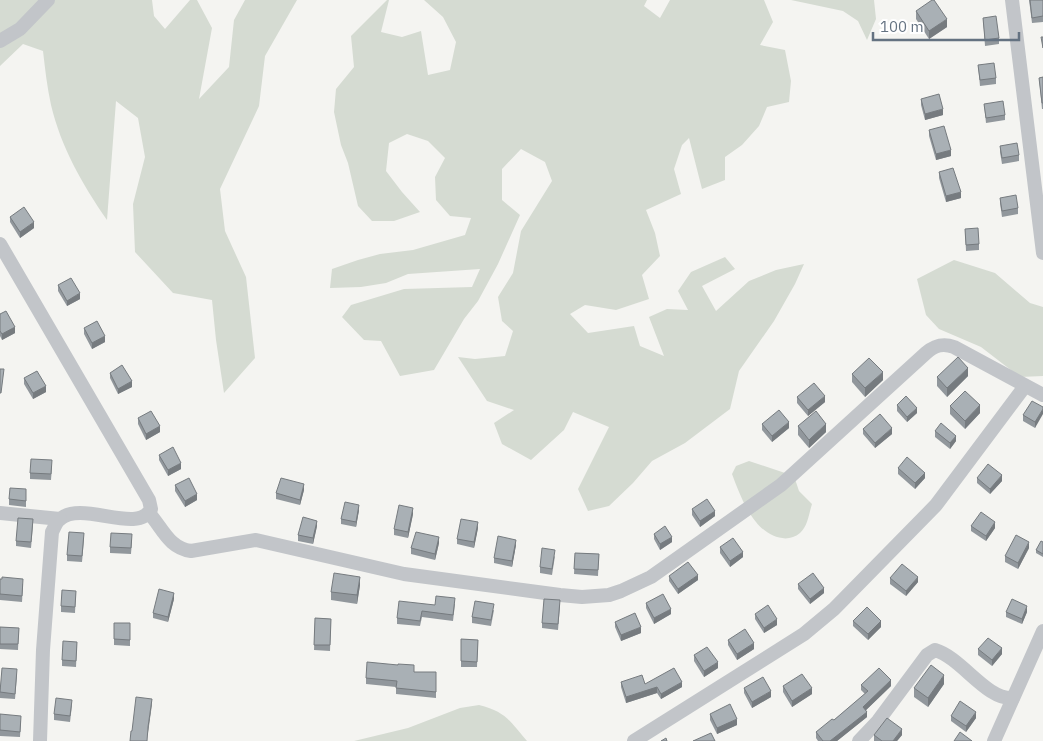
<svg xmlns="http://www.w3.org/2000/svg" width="1043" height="741" font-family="'IBM Plex Sans',sans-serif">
	<rect width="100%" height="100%" fill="#f4f4f1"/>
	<!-- green -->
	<g fill="#d5dbd2">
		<path d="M0,0H152L154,16L165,29L190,0H197L212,28L199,99L229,67L234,20L245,0H297L265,56L259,106L220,189L225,231L246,277L255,358L224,393L216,340L212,300L173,293L135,252L133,204L145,157L138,118L116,101L107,220C82,184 61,147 51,105C47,87 45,68 43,51L23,44L0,66Z"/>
		<polygon points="387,0 389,0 381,32 402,37 421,31 428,75 450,70 456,42 443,17 424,0 647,0 644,6 660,18 670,0 764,0 773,22 760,45 785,50 791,81 789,102 767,107 759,126 742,145 725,157 725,180 702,189 689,138 682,145 674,169 681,194 646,210 655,233 660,256 642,275 649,299 616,310 585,305 570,314 588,333 634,326 640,346 664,356 649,317 667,309 688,310 678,291 691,272 725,257 735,269 702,286 716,311 749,281 776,270 804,264 795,284 774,321 739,371 730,409 685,443 652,461 633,483 609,506 588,511 578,489 609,427 573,412 564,430 531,460 502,444 494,423 514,410 487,401 458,357 475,359 505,356 513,331 502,321 498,297 513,273 521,231 552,181 545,162 521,149 502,169 502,200 520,215 498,264 478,301 464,319 434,370 400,376 381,341 364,340 342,317 351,305 404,289 472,287 480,269 408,274 386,283 361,287 330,288 332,269 358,260 380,254 413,250 465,235 471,218 450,216 436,200 435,177 445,158 428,141 407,134 389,143 386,171 402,192 420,212 394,221 372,221 358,206 348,163 341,145 334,112 336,89 354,67 351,36"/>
		<polygon points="791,0 874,0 876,19 867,40 858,21 843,11"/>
		<polygon points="954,260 995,273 1030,303 1043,307 1043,376 1020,377 981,347 939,329 926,315 917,279"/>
		<path d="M749,461L794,476L799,491L812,504C809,513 808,526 800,533C786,545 766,535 756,522C745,509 738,490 732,474L736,466Z"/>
		<path d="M479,705C506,712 509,720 527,741H354L408,728L460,708Z"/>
	</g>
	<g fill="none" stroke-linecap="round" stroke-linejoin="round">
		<!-- minor -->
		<g stroke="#c2c5c9" stroke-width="14">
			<polyline points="1012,0 1043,253"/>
			<polyline points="0,41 20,29 48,0"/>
			<path d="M0,244L149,500L151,509C138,535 82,500 60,519C57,521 54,528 52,532L43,650L40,741"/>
			<polyline points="0,513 60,519"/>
			<path d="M149,513C163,529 169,548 191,551L256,540L404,574L560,595L582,597L609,595L621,591L651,577L781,485L926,353C935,345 943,343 954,347L1043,395"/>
			<polyline points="634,741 804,634 834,609 936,505 1025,386"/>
			<path d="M859,741L878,721L927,655L935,650C962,658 986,700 1013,698"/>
			<polyline points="994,741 1043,631"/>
		</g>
	</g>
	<!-- wall -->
	<g fill="#91979c">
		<polygon points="1029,0 1043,0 1043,22 1032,23"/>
		<polygon points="916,11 947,27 929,39 916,19"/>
		<polygon points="983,18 999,38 999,44 985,46"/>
		<polygon points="978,65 996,78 996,84 980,86"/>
		<polygon points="1043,77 1043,109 1042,109 1039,78"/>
		<polygon points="921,99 943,115 925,120 921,105"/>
		<polygon points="984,104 1005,115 1005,120 986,123"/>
		<polygon points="929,130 951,156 936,160 929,136"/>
		<polygon points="1000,146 1019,155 1019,161 1002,164 1000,152"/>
		<polygon points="939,172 961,198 946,202 939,178"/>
		<polygon points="1000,198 1018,208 1018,214 1002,217 1000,203"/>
		<polygon points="10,217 34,228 20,238 10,222"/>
		<polygon points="965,229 979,244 979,250 966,251"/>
		<polygon points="58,285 80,299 67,306 58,291"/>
		<polygon points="0,314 15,333 2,340 0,336"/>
		<polygon points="84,328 105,342 92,349 84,334"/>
		<polygon points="110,373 132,387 118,394 110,378"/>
		<polygon points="852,374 883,380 865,397 852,382"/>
		<polygon points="968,376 947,397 937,386 937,377"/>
		<polygon points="24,378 46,392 33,399 24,384"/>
		<polygon points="797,397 825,402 808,416 797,403"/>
		<polygon points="897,405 917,413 907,422 897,411"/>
		<polygon points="950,406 980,413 965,429 950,414"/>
		<polygon points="1043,407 1035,428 1023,421 1023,415"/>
		<polygon points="138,418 160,432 146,440 138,424"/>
		<polygon points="762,424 789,428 772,442 762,430"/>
		<polygon points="798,426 826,432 809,448 798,435"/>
		<polygon points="863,429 892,434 875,448 863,434"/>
		<polygon points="935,431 956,441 950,449 935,437"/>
		<polygon points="159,455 181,469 168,476 159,460"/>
		<polygon points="52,466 51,480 30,479 30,473"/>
		<polygon points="898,468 925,478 915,489 898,474"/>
		<polygon points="977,478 1002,481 990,494 977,483"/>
		<polygon points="175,485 197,500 185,507 175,491"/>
		<polygon points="26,489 26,507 9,505 9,499"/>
		<polygon points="304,490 300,505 276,499 276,493"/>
		<polygon points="692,509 715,516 700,527 692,515"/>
		<polygon points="359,510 356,527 341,524 341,519"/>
		<polygon points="413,514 408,538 394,535 394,529"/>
		<polygon points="33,525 31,548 16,546 16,541"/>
		<polygon points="317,526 313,544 298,541 298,535"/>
		<polygon points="971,526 995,528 986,541 971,531"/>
		<polygon points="478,528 474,548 457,544 457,539"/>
		<polygon points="654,534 672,542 660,550 654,539"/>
		<polygon points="84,539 82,562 67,561 67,555"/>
		<polygon points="132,540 131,554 110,553 110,547"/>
		<polygon points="1043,542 1043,557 1036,553 1036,550"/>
		<polygon points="439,543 435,560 411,554 411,548"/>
		<polygon points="516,545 512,567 494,563 494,558"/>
		<polygon points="720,547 743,557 730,567 720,553"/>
		<polygon points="1029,548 1018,569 1005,562 1005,556"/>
		<polygon points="575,553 599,554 598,576 574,574"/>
		<polygon points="555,556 552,575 540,573 540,567"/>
		<polygon points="669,576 698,580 678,594 669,581"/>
		<polygon points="890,578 918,582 906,596 890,584"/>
		<polygon points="0,579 23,584 22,602 0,600"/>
		<polygon points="798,584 824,593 810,604 798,589"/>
		<polygon points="360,585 357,604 331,600 331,592"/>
		<polygon points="76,591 75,613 61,612 61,606"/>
		<polygon points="174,599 168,622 153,618 153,613"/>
		<polygon points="646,603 671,614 654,624 646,608"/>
		<polygon points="455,604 453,621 422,617 420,626 397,624 397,618 435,605"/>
		<polygon points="560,606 558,630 542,628 542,623"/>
		<polygon points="494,610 491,626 472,623 472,617"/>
		<polygon points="1006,612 1027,612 1022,624 1006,617"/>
		<polygon points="755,614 777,625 764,633 755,619"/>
		<polygon points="315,618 331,619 330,651 314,650"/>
		<polygon points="853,621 881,627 868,640 853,626"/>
		<polygon points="615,622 641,633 621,641 615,627"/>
		<polygon points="114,623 130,623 130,646 114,645"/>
		<polygon points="0,627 19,628 18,650 0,649"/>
		<polygon points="461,639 478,640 477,667 461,667"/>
		<polygon points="728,640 754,649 737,660 728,645"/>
		<polygon points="77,642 76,667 62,666 62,660"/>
		<polygon points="978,649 1002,654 992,666 978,655"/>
		<polygon points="694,655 718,668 704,677 694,661"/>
		<polygon points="414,672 436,672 436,698 396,694 396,687 366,684 366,678"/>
		<polygon points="17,675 15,699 0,698 0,688"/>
		<polygon points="621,682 645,684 682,687 661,699 657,693 626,703 621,687"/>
		<polygon points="944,684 928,707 914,697 914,688"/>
		<polygon points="861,685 891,686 866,710 867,717 837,741 818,741 816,738 816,732 834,720 865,694 861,690"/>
		<polygon points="783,686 812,694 792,707 783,692"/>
		<polygon points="744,688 771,697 752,708 744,693"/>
		<polygon points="72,705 70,722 54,720 54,714"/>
		<polygon points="0,714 21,721 20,737 0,736"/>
		<polygon points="710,714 737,725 717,734 710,720"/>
		<polygon points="951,716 976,718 966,732 951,721"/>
		<polygon points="874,735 902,735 897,741 874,741"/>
	</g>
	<!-- shaded-wall -->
	<g fill="#767b7f">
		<polygon points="947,19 947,27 929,39 929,31"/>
		<polygon points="943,109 943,115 925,120 925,114"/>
		<polygon points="951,150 951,156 936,160 936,154"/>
		<polygon points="961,192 961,198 946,202 946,196"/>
		<polygon points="34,222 34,228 20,238 20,232"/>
		<polygon points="80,293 80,299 67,306 67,301"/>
		<polygon points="15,327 15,333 2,340 2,334"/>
		<polygon points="105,336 105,342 92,349 92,343"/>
		<polygon points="968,368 968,376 947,397 947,388"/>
		<polygon points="883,372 883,380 865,397 865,388"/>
		<polygon points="132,381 132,387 118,394 118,389"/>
		<polygon points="46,386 46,392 33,399 33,393"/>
		<polygon points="825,396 825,402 808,416 808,410"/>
		<polygon points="980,405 980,413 965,429 965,421"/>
		<polygon points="917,408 917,413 907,422 907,417"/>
		<polygon points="1043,409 1043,414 1035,428 1035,422"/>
		<polygon points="789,422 789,428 772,442 772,436"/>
		<polygon points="826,424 826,432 809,448 809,440"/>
		<polygon points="160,426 160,432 146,440 146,434"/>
		<polygon points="892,428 892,434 875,448 875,443"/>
		<polygon points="956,436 956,441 950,449 950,443"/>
		<polygon points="181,463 181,469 168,476 168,470"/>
		<polygon points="925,473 925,478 915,489 915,483"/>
		<polygon points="1002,475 1002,481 990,494 990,489"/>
		<polygon points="304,484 304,490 300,505 300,500"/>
		<polygon points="197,494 197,500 185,507 185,501"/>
		<polygon points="359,505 359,510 356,527 356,522"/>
		<polygon points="413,508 413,514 408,538 408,532"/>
		<polygon points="715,511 715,516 700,527 700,521"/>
		<polygon points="317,521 317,526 313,544 313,538"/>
		<polygon points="478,522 478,528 474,548 474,542"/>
		<polygon points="995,522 995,528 986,541 986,536"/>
		<polygon points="439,537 439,543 435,560 435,554"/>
		<polygon points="672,537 672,542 660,550 660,544"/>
		<polygon points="516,540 516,545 512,567 512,561"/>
		<polygon points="1029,542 1029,548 1018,569 1018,563"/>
		<polygon points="743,552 743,557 730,567 730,561"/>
		<polygon points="698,575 698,580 678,594 678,589"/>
		<polygon points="360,577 360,585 357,604 357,595"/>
		<polygon points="918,577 918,582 906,596 906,591"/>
		<polygon points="824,588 824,593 810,604 810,599"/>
		<polygon points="174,593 174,599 168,622 168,617"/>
		<polygon points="1027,606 1027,612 1022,624 1022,619"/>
		<polygon points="671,609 671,614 654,624 654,618"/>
		<polygon points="777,619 777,625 764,633 764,628"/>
		<polygon points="881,621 881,627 868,640 868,634"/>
		<polygon points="641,627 641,633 621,641 621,635"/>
		<polygon points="754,643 754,649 737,660 737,654"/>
		<polygon points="1002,648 1002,654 992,666 992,660"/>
		<polygon points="718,662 718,668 704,677 704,671"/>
		<polygon points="944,675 944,684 928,707 928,698"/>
		<polygon points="891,680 891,686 863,713 863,707"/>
		<polygon points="682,682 682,687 661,699 661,694"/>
		<polygon points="657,687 657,693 626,703 626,697"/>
		<polygon points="812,688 812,694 792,707 792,701"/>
		<polygon points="771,691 771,697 752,708 752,702"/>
		<polygon points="152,699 152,704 148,733 148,727"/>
		<polygon points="867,712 867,717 837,741 830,741"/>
		<polygon points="976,712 976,718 966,732 966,726"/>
		<polygon points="737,719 737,725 717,734 717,728"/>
		<polygon points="902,729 902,735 897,741 893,741"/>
	</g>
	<!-- building -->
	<g fill="#a9b0b5" stroke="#767b7f">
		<polygon points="932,0 934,0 947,19 929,31 916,11"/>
		<polygon points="1030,0 1043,0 1043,16 1032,18"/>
		<polygon points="996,16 999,38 985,40 983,18"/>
		<polygon points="1041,37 1043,37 1043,48"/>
		<polygon points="994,63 996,78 980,80 978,65"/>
		<polygon points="1043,77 1043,103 1042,103 1039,78"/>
		<polygon points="939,94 943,109 925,114 921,99"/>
		<polygon points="1003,101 1005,115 986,118 984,104"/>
		<polygon points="944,126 951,150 936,154 929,130"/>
		<polygon points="1017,143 1019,155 1002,158 1000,146"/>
		<polygon points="953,168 961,192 946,196 939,172"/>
		<polygon points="1016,195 1018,208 1002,211 1000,198"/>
		<polygon points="24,207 34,222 20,232 10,217"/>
		<polygon points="978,228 979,244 966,245 965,229"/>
		<polygon points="71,278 80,293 67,301 58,285"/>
		<polygon points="6,311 15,327 2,334 0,331 0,314"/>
		<polygon points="97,321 105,336 92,343 84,328"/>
		<polygon points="958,357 968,368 947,388 937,377"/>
		<polygon points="869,358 883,372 865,388 852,374"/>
		<polygon points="122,365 132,381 118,389 110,373"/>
		<polygon points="0,369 4,369 1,393 0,393"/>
		<polygon points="37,371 46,386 33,393 24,378"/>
		<polygon points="814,383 825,396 808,410 797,397"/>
		<polygon points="965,391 980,405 965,421 950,406"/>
		<polygon points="906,396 917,408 907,417 897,405"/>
		<polygon points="1032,401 1043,407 1043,409 1035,422 1023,415"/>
		<polygon points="779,410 789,422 772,436 762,424"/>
		<polygon points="151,411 160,426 146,434 138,418"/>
		<polygon points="816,411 826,424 809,440 798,426"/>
		<polygon points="880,414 892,428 875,443 863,429"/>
		<polygon points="941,423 956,436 950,443 935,431"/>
		<polygon points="173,447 181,463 168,470 159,455"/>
		<polygon points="907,457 925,473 915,483 898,468"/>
		<polygon points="31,459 52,460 51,474 30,473"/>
		<polygon points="988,464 1002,475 990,489 977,478"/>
		<polygon points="189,478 197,494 185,501 175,485"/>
		<polygon points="281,478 304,484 300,500 276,493"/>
		<polygon points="10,488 26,489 26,501 9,499"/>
		<polygon points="707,499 715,511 700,521 692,509"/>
		<polygon points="345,502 359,505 356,522 341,519"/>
		<polygon points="399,505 413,508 408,532 394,529"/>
		<polygon points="981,512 995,522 986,536 971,526"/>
		<polygon points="303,517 317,521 313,538 298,535"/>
		<polygon points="18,518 33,519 31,542 16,541"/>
		<polygon points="461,519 478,522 474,542 457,539"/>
		<polygon points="665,526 672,537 660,544 654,534"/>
		<polygon points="69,532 84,533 82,556 67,555"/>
		<polygon points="416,532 439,537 435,554 411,548"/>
		<polygon points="111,533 132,534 131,548 110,547"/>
		<polygon points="1016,535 1029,542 1018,563 1005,556"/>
		<polygon points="498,536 516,540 512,561 494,558"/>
		<polygon points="733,538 743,552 730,561 720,547"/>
		<polygon points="1041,541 1043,542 1043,554 1036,550"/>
		<polygon points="542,548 555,550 552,569 540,567"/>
		<polygon points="575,553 599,554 598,570 574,569"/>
		<polygon points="688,562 698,575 678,589 669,576"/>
		<polygon points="902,564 918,577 906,591 890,578"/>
		<polygon points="334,573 360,577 357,595 331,592"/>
		<polygon points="813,573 824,588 810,599 798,584"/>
		<polygon points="2,577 23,579 22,596 0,594 0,579 2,579"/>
		<polygon points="159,589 174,593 168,617 153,613"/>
		<polygon points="62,590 76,591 75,607 61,606"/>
		<polygon points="663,594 671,609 654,618 646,603"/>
		<polygon points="436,596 455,598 453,615 422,611 420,621 397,618 399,601 435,605"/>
		<polygon points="544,599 560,600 558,624 542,623"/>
		<polygon points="1012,599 1027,606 1022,619 1006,612"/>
		<polygon points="475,601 494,604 491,620 472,617"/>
		<polygon points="768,605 777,619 764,628 755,614"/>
		<polygon points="867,607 881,621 868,634 853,621"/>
		<polygon points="635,613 641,627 621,635 615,622"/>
		<polygon points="315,618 331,619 330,645 314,645"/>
		<polygon points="114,623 130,623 130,640 114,639"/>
		<polygon points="0,627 19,628 18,644 0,644"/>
		<polygon points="745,629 754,643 737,654 728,640"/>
		<polygon points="988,638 1002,648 992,660 978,649"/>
		<polygon points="461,639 478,640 477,662 461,661"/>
		<polygon points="63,641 77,642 76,661 62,660"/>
		<polygon points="707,647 718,662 704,671 694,655"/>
		<polygon points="367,662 398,665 398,664 414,665 414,672 436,672 436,692 396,688 397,681 366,678"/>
		<polygon points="931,665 944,675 928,698 914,688"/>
		<polygon points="2,668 17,669 15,694 0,692"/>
		<polygon points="674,668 682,682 661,694 657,687 626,697 621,682 642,675 645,684"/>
		<polygon points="879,668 891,680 863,707 867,712 830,741 823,741 816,732 832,719 834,720 868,691 861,685"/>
		<polygon points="802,674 812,688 792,701 783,686"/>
		<polygon points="763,677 771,691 752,702 744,688"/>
		<polygon points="136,697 152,699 148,727 147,741 130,741 131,731 132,731"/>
		<polygon points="56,698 72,700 70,716 54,714"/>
		<polygon points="960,701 976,712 966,726 951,716"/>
		<polygon points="730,704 737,719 717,728 710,714"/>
		<polygon points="0,714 21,716 20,732 0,730"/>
		<polygon points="887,718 902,729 893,741 882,741 874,735"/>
		<polygon points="960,732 972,741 954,741"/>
		<polygon points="711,733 715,741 693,741"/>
		<polygon points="666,738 667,741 661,741"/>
	</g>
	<!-- scale -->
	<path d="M873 32v8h146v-8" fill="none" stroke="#647281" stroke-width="2.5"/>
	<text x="880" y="32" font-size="15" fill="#647281" stroke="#ffffff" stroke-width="4" paint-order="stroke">100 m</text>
</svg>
